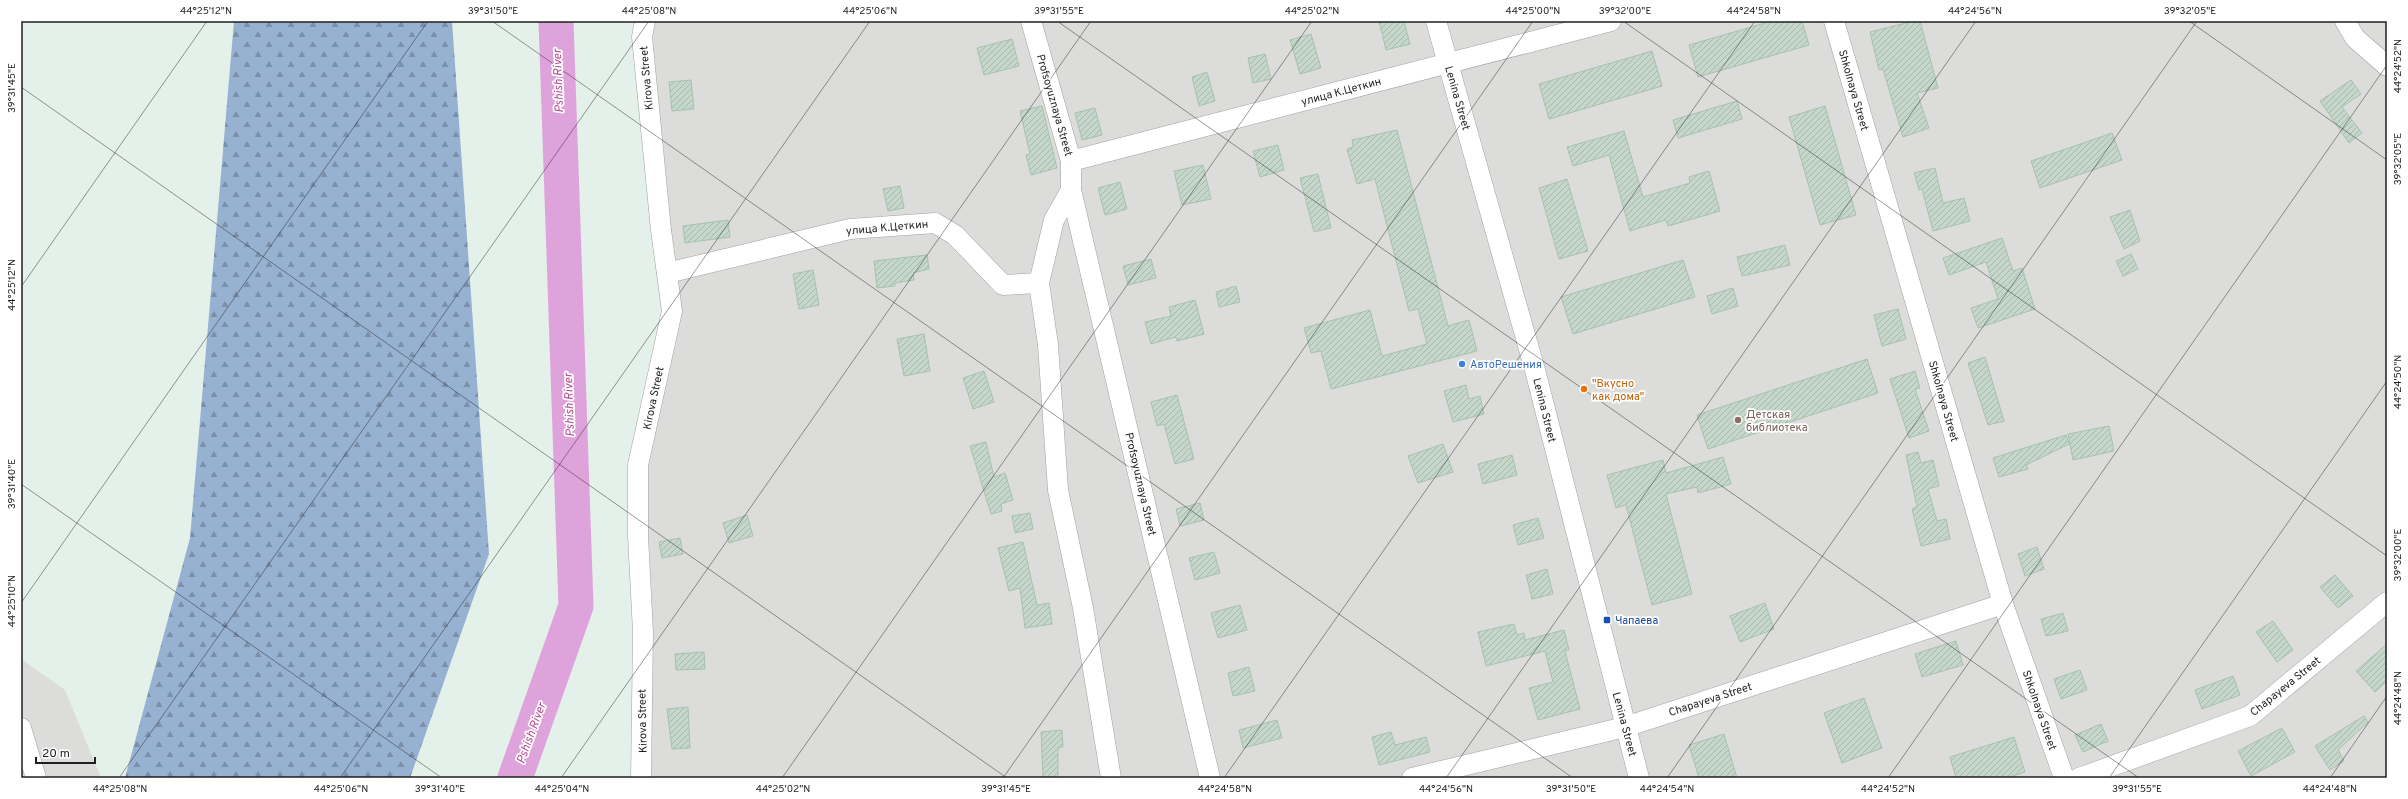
<svg xmlns="http://www.w3.org/2000/svg" width="2408" height="799" font-family="Overpass,sans-serif">
	<defs>
		<pattern id="forest-firs" width="22" height="20" patternUnits="userSpaceOnUse"><rect width="22" height="20" fill="#97b1d1"/><path d="M5 1l3.5 6h-7zM16 11l3.5 6h-7z" fill="#7b8fa9"/></pattern>
		<pattern id="building-hatch" width="6" height="6" patternUnits="userSpaceOnUse"><rect width="6" height="6" fill="#c4d7ca"/><path d="M-1 1l2-2M0 6l6-6M5 7l2-2" fill="none" stroke="#a8b8ad"/></pattern>
	</defs>
	<rect width="100%" height="100%" fill="#e4f0ea"/>
	<!-- residential -->
	<g fill="#dcdddb">
		<polygon points="641,21 2387,21 2387,778 639,778 638,465 672,311"/>
		<polygon points="21,659 65,690 101,778 21,778"/>
	</g>
	<!-- forest -->
	<polygon fill="url(#forest-firs)" points="234,21 452,21 489,554 410,778 125,778 190,538"/>
	<g fill="none" stroke-linecap="round" stroke-linejoin="round">
		<!-- river -->
		<polyline stroke="#dfa3db" stroke-width="35" points="515,778 576,606 556,21"/>
	</g>
	<!-- building -->
	<g fill="url(#building-hatch)" stroke="#a6c2ae">
		<polygon points="1379,21 1404,21 1410,44 1386,50"/>
		<polygon points="1772,21 1802,21 1809,45 1698,77 1689,45"/>
		<polygon points="1914,21 1920,21 1938,88 1917,93 1929,128 1903,137 1883,69 1879,70 1870,32"/>
		<polygon points="1311,34 1321,68 1300,74 1290,40"/>
		<polygon points="1012,39 1019,66 984,75 977,48"/>
		<polygon points="1652,51 1662,86 1549,119 1539,84"/>
		<polygon points="1265,54 1271,79 1253,83 1248,58"/>
		<polygon points="1207,72 1215,101 1199,106 1192,77"/>
		<polygon points="691,80 694,109 672,111 669,82"/>
		<polygon points="2351,80 2361,94 2342,107 2362,133 2349,143 2320,101"/>
		<polygon points="1737,101 1742,119 1678,138 1673,120"/>
		<polygon points="1042,106 1057,168 1031,175 1026,155 1030,154 1020,111"/>
		<polygon points="1825,106 1856,215 1820,225 1789,117"/>
		<polygon points="1095,108 1102,135 1082,140 1075,113"/>
		<polygon points="1397,130 1448,326 1469,320 1477,351 1331,389 1321,351 1311,353 1304,328 1370,310 1382,356 1427,344 1418,309 1409,311 1375,179 1357,184 1347,149 1353,147 1352,140"/>
		<polygon points="1624,131 1643,197 1690,183 1689,177 1709,171 1720,211 1668,226 1666,220 1630,231 1609,155 1573,166 1567,147"/>
		<polygon points="2112,133 2122,160 2040,188 2031,161"/>
		<polygon points="1278,145 1284,170 1260,177 1253,151"/>
		<polygon points="1203,165 1211,199 1182,205 1174,171"/>
		<polygon points="1935,168 1943,203 1964,198 1970,221 1933,231 1922,189 1919,190 1914,173"/>
		<polygon points="1318,174 1331,228 1314,232 1300,178"/>
		<polygon points="1567,179 1588,251 1559,259 1539,188"/>
		<polygon points="1120,182 1127,209 1105,215 1098,188"/>
		<polygon points="900,186 904,208 888,211 883,189"/>
		<polygon points="2130,210 2140,241 2124,249 2110,217"/>
		<polygon points="728,220 730,237 685,243 683,226"/>
		<polygon points="2002,238 2013,271 2022,268 2035,309 1978,328 1971,308 1998,299 1986,262 1949,275 1943,258"/>
		<polygon points="1785,245 1790,265 1742,276 1737,257"/>
		<polygon points="2131,254 2138,269 2123,276 2116,261"/>
		<polygon points="927,255 929,269 913,273 914,280 895,283 895,286 877,288 874,261"/>
		<polygon points="1151,259 1156,278 1128,285 1123,266"/>
		<polygon points="1683,260 1695,297 1573,334 1561,297"/>
		<polygon points="813,270 819,305 799,309 793,274"/>
		<polygon points="1236,286 1240,302 1219,307 1216,292"/>
		<polygon points="1733,288 1738,306 1712,314 1707,296"/>
		<polygon points="1195,300 1204,334 1177,341 1176,337 1151,344 1145,322 1171,316 1169,307"/>
		<polygon points="1898,309 1906,339 1882,346 1874,315"/>
		<polygon points="924,334 930,371 904,376 897,339"/>
		<polygon points="1985,357 2004,421 1988,425 1968,363"/>
		<polygon points="1867,359 1878,393 1708,449 1697,415"/>
		<polygon points="984,371 994,402 973,409 963,378"/>
		<polygon points="1915,371 1920,388 1915,389 1929,431 1909,438 1890,379"/>
		<polygon points="1466,385 1469,399 1480,396 1484,414 1453,422 1444,391"/>
		<polygon points="1177,395 1194,459 1175,464 1164,424 1157,426 1151,402"/>
		<polygon points="2109,426 2114,451 2073,460 2068,434"/>
		<polygon points="2066,435 2069,444 2026,465 2028,469 1999,477 1993,458"/>
		<polygon points="986,442 994,477 1005,473 1013,500 1001,504 1002,511 991,514 970,446"/>
		<polygon points="1443,444 1453,472 1418,483 1408,456"/>
		<polygon points="1918,452 1921,463 1933,460 1939,486 1928,489 1937,521 1946,519 1950,539 1921,546 1912,509 1917,507 1906,455"/>
		<polygon points="1512,455 1517,475 1483,484 1478,464"/>
		<polygon points="1723,457 1731,484 1698,493 1697,487 1666,494 1692,594 1652,605 1626,505 1616,508 1607,475 1663,460 1666,473"/>
		<polygon points="1200,503 1204,520 1180,526 1176,509"/>
		<polygon points="1030,513 1033,529 1015,533 1012,516"/>
		<polygon points="747,515 753,536 729,543 723,523"/>
		<polygon points="1538,518 1544,538 1518,545 1513,525"/>
		<polygon points="680,538 683,554 662,558 659,542"/>
		<polygon points="1023,542 1037,605 1049,603 1052,624 1025,628 1020,588 1009,591 998,548"/>
		<polygon points="2037,547 2044,569 2025,576 2018,554"/>
		<polygon points="1214,552 1220,573 1195,580 1189,558"/>
		<polygon points="1547,569 1553,594 1532,599 1526,575"/>
		<polygon points="2335,575 2353,596 2338,608 2320,587"/>
		<polygon points="1765,603 1774,629 1740,642 1730,616"/>
		<polygon points="1240,605 1247,630 1218,638 1211,613"/>
		<polygon points="2063,613 2068,631 2046,636 2041,619"/>
		<polygon points="2273,621 2293,650 2277,662 2256,632"/>
		<polygon points="1514,624 1517,635 1524,633 1525,640 1564,630 1569,650 1565,651 1580,709 1538,720 1529,688 1553,682 1545,651 1486,666 1478,632"/>
		<polygon points="1956,641 1963,665 1922,677 1915,654"/>
		<polygon points="2387,644 2387,681 2375,692 2356,671"/>
		<polygon points="704,652 705,669 676,670 675,654"/>
		<polygon points="1249,667 1255,691 1233,696 1228,673"/>
		<polygon points="2080,670 2087,690 2061,699 2054,679"/>
		<polygon points="2233,676 2240,695 2202,709 2195,690"/>
		<polygon points="1864,698 1882,748 1842,763 1824,713"/>
		<polygon points="688,707 690,748 672,749 667,709"/>
		<polygon points="2364,716 2368,722 2338,750 2344,761 2330,770 2315,746"/>
		<polygon points="1277,720 1282,738 1243,748 1239,730"/>
		<polygon points="2101,724 2108,741 2083,752 2075,735"/>
		<polygon points="2282,728 2295,752 2251,776 2238,751"/>
		<polygon points="1062,730 1063,747 1058,748 1058,778 1043,778 1041,732"/>
		<polygon points="1391,732 1395,745 1426,737 1430,752 1379,765 1372,737"/>
		<polygon points="1724,734 1737,778 1699,778 1689,745"/>
		<polygon points="2014,737 2025,772 2006,778 1956,778 1950,757"/>
	</g>
	<g fill="none" stroke-linecap="round" stroke-linejoin="round">
		<!-- minor casing -->
		<g stroke="#a0a0a0" stroke-width="21">
			<g id="minor">
				<polyline points="1031,21 1071,161 1071,190 1210,778"/>
				<polyline points="1436,21 1535,370 1639,778"/>
				<polyline points="1834,21 2003,604 2064,778"/>
				<polyline points="2345,21 2355,38 2387,66"/>
				<polyline points="1071,161 1611,21"/>
				<polyline points="1071,190 1054,220 1039,283 1048,345 1058,490 1083,608 1111,778"/>
				<polyline points="667,273 850,229 935,223 955,235 1003,285 1039,283"/>
				<polyline points="21,728 36,778"/>
				<polyline points="641,778 643,632 638,536 638,465 672,311 661,230 642,37 645,21"/>
				<polyline points="1412,778 1625,727 2003,604"/>
				<polyline points="2079,778 2250,716 2387,602"/>
			</g>
		</g>
		<!-- minor -->
		<use href="#minor" stroke="#fff" stroke-width="20"/>
	</g>
	<!-- ticks -->
	<path fill="none" stroke="#1f1f1f" stroke-width="1" stroke-opacity="0.45" d="M492,21L1573,778M1057,21L2139,778M1623,21L2387,556M2189,21L2387,160M21,87L1007,778M21,287L207,21M21,484L442,778M21,603L428,21M119,778L649,21M340,778L870,21M561,778L1091,21M782,778L1312,21M1003,778L1533,21M1224,778L1755,21M1446,778L1976,21M1667,778L2197,21M1888,778L2387,65M2109,778L2387,381M2330,778L2387,696"/>
	<!-- markers -->
	<circle fill="#3f7fe0" stroke="#fff" stroke-width="1.5" cx="1462" cy="364" r="4"/>
	<circle fill="#e8710a" stroke="#fff" stroke-width="1.5" cx="1584" cy="389" r="4"/>
	<circle fill="#8d6e63" stroke="#fff" stroke-width="1.5" cx="1738" cy="420" r="4"/>
	<rect fill="#1a4fb4" stroke="#fff" stroke-width="1.5" x="1603" y="616" width="8" height="8" rx="2"/>
	<g text-anchor="middle" stroke-width="3.5" stroke-linejoin="round" paint-order="stroke">
		<!-- street labels -->
		<g font-size="11" fill="#1f1f1f" stroke="#fff">
			<text transform="translate(646 78) rotate(-95)" y="4">Kirova Street</text>
			<text transform="translate(1854 90) rotate(74)" y="4">Shkolnaya Street</text>
			<text transform="translate(1341 91) rotate(-15)" y="4">улица К.Цеткин</text>
			<text transform="translate(1458 98) rotate(74)" y="4">Lenina Street</text>
			<text transform="translate(1055 105) rotate(74)" y="4">Profsoyuznaya Street</text>
			<text transform="translate(887 227) rotate(-5)" y="4">улица К.Цеткин</text>
			<text transform="translate(653 398) rotate(-78)" y="4">Kirova Street</text>
			<text transform="translate(1944 401) rotate(74)" y="4">Shkolnaya Street</text>
			<text transform="translate(1545 410) rotate(76)" y="4">Lenina Street</text>
			<text transform="translate(1141 484) rotate(77)" y="4">Profsoyuznaya Street</text>
			<text transform="translate(2285 686) rotate(-39)" y="4">Chapayeva Street</text>
			<text transform="translate(1710 699) rotate(-18)" y="4">Chapayeva Street</text>
			<text transform="translate(2040 710) rotate(71)" y="4">Shkolnaya Street</text>
			<text transform="translate(642 721) rotate(-91)" y="4">Kirova Street</text>
			<text transform="translate(1625 724) rotate(75)" y="4">Lenina Street</text>
		</g>
		<!-- shop labels -->
		<g font-size="11" fill="#366cbe" stroke="#fff" text-anchor="start">
			<text x="1470" y="368">АвтоРешения</text>
		</g>
		<!-- food labels -->
		<g font-size="11" fill="#c56008" stroke="#fff" text-anchor="start">
			<text x="1592" y="387">"Вкусно<tspan x="1592" dy="13">как дома"</tspan></text>
		</g>
		<!-- education labels -->
		<g font-size="11" fill="#785e54" stroke="#fff" text-anchor="start">
			<text x="1746" y="418">Детская<tspan x="1746" dy="13">библиотека</tspan></text>
		</g>
		<!-- transit labels -->
		<g font-size="11" fill="#164399" stroke="#fff" text-anchor="start">
			<text x="1615" y="624">Чапаева</text>
		</g>
		<!-- water labels -->
		<g font-size="12" font-style="italic" fill="#b3468d" stroke="#fff">
			<text transform="translate(558 81) rotate(-92)" y="4">Pshish River</text>
			<text transform="translate(569 405) rotate(-92)" y="4">Pshish River</text>
			<text transform="translate(531 733) rotate(-70)" y="4">Pshish River</text>
		</g>
	</g>
	<!-- border -->
	<rect width="2408" height="799" fill="none" stroke="#ffffff" stroke-width="44"/>
	<!-- scale -->
	<path d="M36 757v6h59v-6" fill="none" stroke="#1f1f1f" stroke-width="2"/>
	<text x="42" y="757" font-size="12" fill="#1f1f1f" stroke="#ffffff" stroke-width="3" paint-order="stroke">20 m</text>
	<rect x="22" y="22" width="2364" height="755" fill="none" stroke="#1f1f1f" stroke-width="1.5"/>
	<g font-size="10" text-anchor="middle" fill="#1f1f1f">
		<text x="206" y="14">44°25'12"N</text>
		<text x="493" y="14">39°31'50"E</text>
		<text x="649" y="14">44°25'08"N</text>
		<text x="870" y="14">44°25'06"N</text>
		<text x="1059" y="14">39°31'55"E</text>
		<text x="1312" y="14">44°25'02"N</text>
		<text x="1533" y="14">44°25'00"N</text>
		<text x="1625" y="14">39°32'00"E</text>
		<text x="1754" y="14">44°24'58"N</text>
		<text x="1975" y="14">44°24'56"N</text>
		<text x="2190" y="14">39°32'05"E</text>
		<text transform="translate(2397 66) rotate(-90)" y="4">44°24'52"N</text>
		<text transform="translate(11 88) rotate(-90)" y="4">39°31'45"E</text>
		<text transform="translate(2397 159) rotate(-90)" y="4">39°32'05"E</text>
		<text transform="translate(11 285) rotate(-90)" y="4">44°25'12"N</text>
		<text transform="translate(2397 382) rotate(-90)" y="4">44°24'50"N</text>
		<text transform="translate(11 484) rotate(-90)" y="4">39°31'40"E</text>
		<text transform="translate(2397 555) rotate(-90)" y="4">39°32'00"E</text>
		<text transform="translate(11 601) rotate(-90)" y="4">44°25'10"N</text>
		<text transform="translate(2397 698) rotate(-90)" y="4">44°24'48"N</text>
		<text x="120" y="792">44°25'08"N</text>
		<text x="341" y="792">44°25'06"N</text>
		<text x="440" y="792">39°31'40"E</text>
		<text x="562" y="792">44°25'04"N</text>
		<text x="783" y="792">44°25'02"N</text>
		<text x="1006" y="792">39°31'45"E</text>
		<text x="1225" y="792">44°24'58"N</text>
		<text x="1446" y="792">44°24'56"N</text>
		<text x="1571" y="792">39°31'50"E</text>
		<text x="1667" y="792">44°24'54"N</text>
		<text x="1888" y="792">44°24'52"N</text>
		<text x="2137" y="792">39°31'55"E</text>
		<text x="2330" y="792">44°24'48"N</text>
	</g>
</svg>
